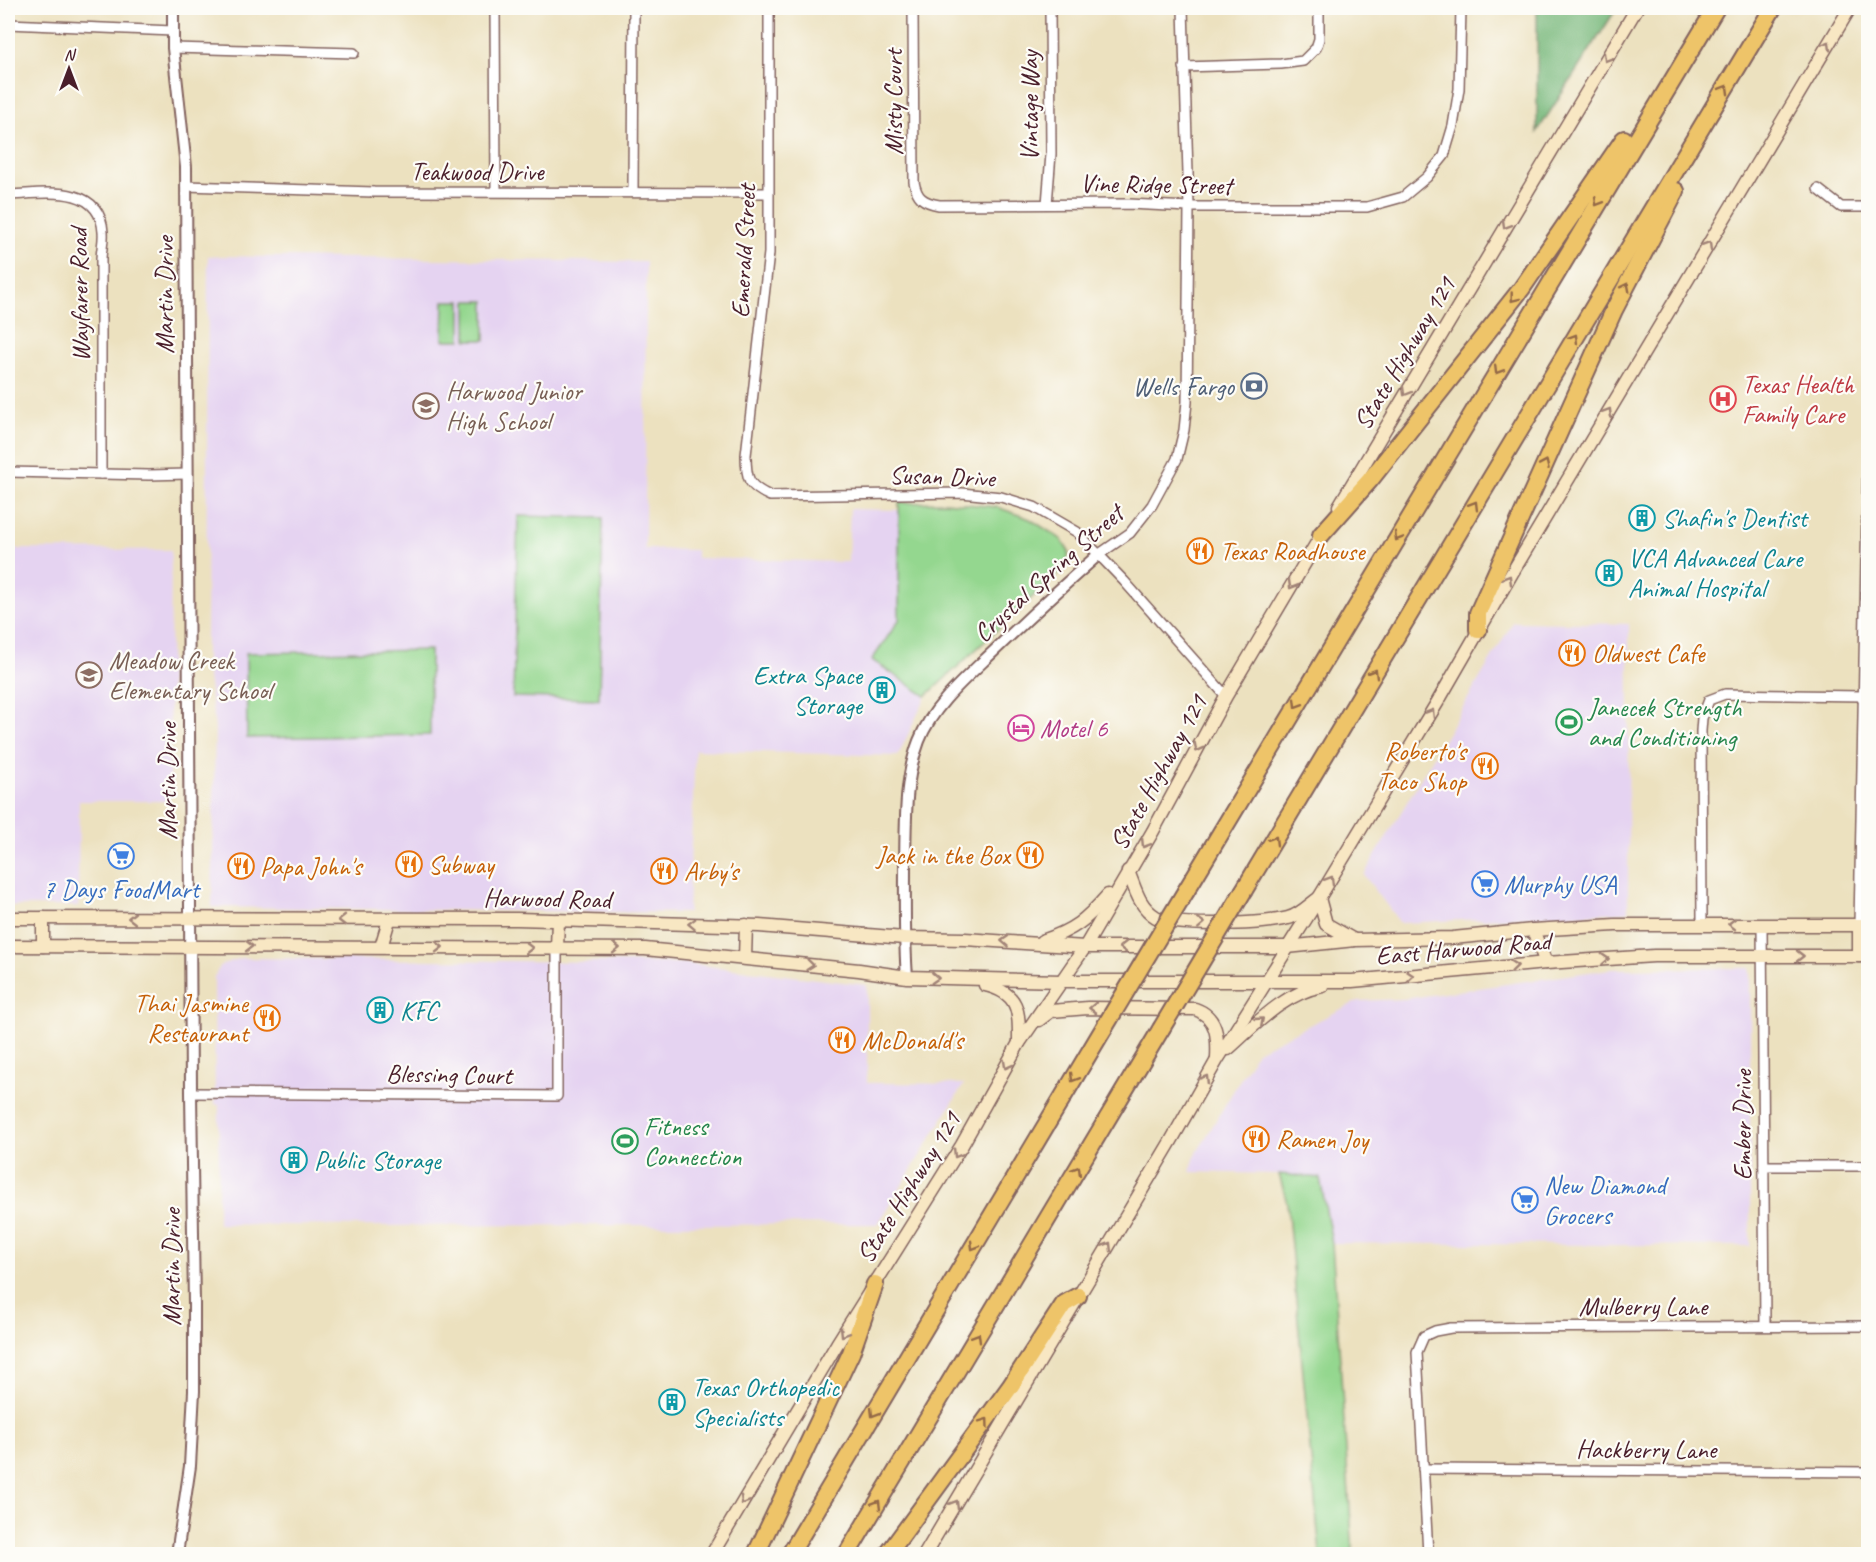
<svg xmlns="http://www.w3.org/2000/svg" width="1876" height="1562" font-family="Caveat,sans-serif">
	<rect width="100%" height="100%" fill="#fdfcf7"/>
	<filter id="ink" filterUnits="userSpaceOnUse"><feTurbulence type="fractalNoise" baseFrequency=".0167" numOctaves="2"/><feDisplacementMap in="SourceGraphic" scale="12" xChannelSelector="R" yChannelSelector="G"/><feConvolveMatrix kernelMatrix="1 2 1 2 8 2 1 2 1" color-interpolation-filters="sRGB"/></filter>
	<filter id="wash" filterUnits="userSpaceOnUse"><feTurbulence type="fractalNoise" baseFrequency=".008" numOctaves="4" result="noise"/><feDisplacementMap in="SourceGraphic" scale="24" xChannelSelector="R" yChannelSelector="G"/><feGaussianBlur stdDeviation="1.35" result="paint"/><feColorMatrix in="noise" values="0 0 0 0 0 0 0 0 0 0 0 0 0 0 0 0 0 1.4 0 .05"/><feComposite in="paint" operator="in"/></filter>
	<g filter="url(#wash)">
		<rect width="100%" height="100%" fill="#ece1bf"/>
		<!-- built -->
		<g fill="#e5d3f1">
			<polygon points="208,256 646,262 645,549 696,550 696,558 848,562 850,509 899,510 899,620 872,660 926,696 898,756 695,750 688,913 212,907 215,728 206,663"/>
			<polygon points="8,549 171,550 169,801 79,801 78,906 8,906"/>
			<polygon points="1513,622 1629,624 1628,912 1400,923 1364,875"/>
			<polygon points="241,958 683,963 867,985 867,1083 964,1084 878,1224 367,1226 218,1224 219,1105 215,1104 214,977 221,965"/>
			<polygon points="1750,968 1750,1246 1332,1243 1320,1178 1279,1174 1190,1172 1195,1156 1257,1051 1358,1001 1404,999 1610,969"/>
		</g>
		<!-- green -->
		<g fill="#94d78f" stroke="#6f7b5d" stroke-width="1.5">
			<polygon points="444,301 461,301 461,340 443,340"/>
			<rect x="467" y="301" width="18" height="39"/>
			<polygon points="945,502 997,507 1030,519 1061,539 1069,552 1067,565 926,696 872,660 899,620 899,503"/>
			<polygon points="518,516 603,518 599,699 513,697"/>
			<polygon points="430,650 430,735 247,738 246,653"/>
			<polygon points="1279,1174 1320,1178 1332,1243 1353,1554 1320,1554 1287,1203"/>
		</g>
		<!-- forest -->
		<polygon fill="#77b87a" stroke="#606c52" stroke-width="1.5" points="1537,8 1617,8 1537,132"/>
	</g>
	<g filter="url(#ink)">
		<g fill="none" stroke-linecap="round" stroke-linejoin="round">
			<!-- minor casing -->
			<g stroke="#83635f" stroke-width="12">
				<g id="minor">
					<polyline points="495,8 496,191"/>
					<path d="M769,8V253L746,455C746,479 748,486 770,496L962,493L1001,497L1034,507L1077,532L1124,581L1226,696"/>
					<path d="M913,8L914,182C917,198 923,202 939,205L1129,204L1189,207H1367L1403,197L1427,177L1444,156L1453,126L1459,89L1461,8"/>
					<polyline points="8,24 173,31"/>
					<polyline points="173,48 354,53"/>
					<polyline points="1184,67 1281,64 1303,61 1316,48 1319,39 1319,8"/>
					<polyline points="186,186 374,192 768,193"/>
					<polyline points="1818,189 1841,207 1868,207"/>
					<polyline points="633,192 634,8"/>
					<path d="M8,195C41,194 100,182 103,232C104,241 101,250 101,260V474"/>
					<polyline points="1047,204 1051,154 1050,8"/>
					<polyline points="8,472 149,475 187,474"/>
					<polyline points="1098,555 1130,533 1152,505 1177,459 1184,430 1187,402 1189,207 1183,8"/>
					<polyline points="1702,924 1701,731 1702,718 1709,700 1725,694 1863,696"/>
					<polyline points="1762,924 1765,1326"/>
					<polyline points="1859,925 1868,453"/>
					<polyline points="191,1093 557,1096 557,948"/>
					<polyline points="1764,1166 1868,1166"/>
					<polyline points="1423,1469 1868,1472"/>
					<polyline points="1428,1554 1417,1352 1424,1336 1435,1331 1451,1328 1868,1326"/>
				</g>
			</g>
			<!-- tertiary casing -->
			<g stroke="#83635f" stroke-width="14">
				<g id="tertiary">
					<polyline points="173,8 173,48 186,167 191,1093 194,1304 194,1391 190,1466 177,1554"/>
					<path d="M907,977C904,939 905,901 905,863C906,822 904,780 919,741C933,705 967,677 994,651C1028,618 1063,586 1098,555"/>
				</g>
			</g>
			<!-- secondary casing -->
			<g stroke="#83635f" stroke-width="15">
				<g id="secondary">
					<polyline points="1339,506 1637,8"/>
					<path d="M1128,871C1135,888 1139,907 1156,917C1176,928 1264,924 1288,918C1299,916 1310,904 1319,898L1326,924L1354,940"/>
					<polyline points="8,918 517,919 759,926 904,938 965,939 1085,947 1287,947 1355,940 1453,938 1533,930 1615,925 1868,925"/>
					<polyline points="43,918 43,946"/>
					<polyline points="1859,925 1859,956"/>
					<polyline points="1533,930 1546,963"/>
					<path d="M1042,941C1074,930 1086,920 1108,895"/>
					<polyline points="8,946 645,949 859,970 907,977 1062,981 1352,981 1546,963 1654,956 1868,956"/>
					<polyline points="381,947 389,920"/>
					<polyline points="557,948 558,920"/>
					<polyline points="745,958 746,925"/>
					<path d="M985,985C1020,993 1019,1012 1019,1043"/>
					<path d="M1039,1020L1051,1011L1088,1008L1195,1009C1218,1017 1218,1038 1217,1059"/>
					<path d="M1228,1049C1256,1024 1284,993 1322,986"/>
					<polyline points="712,1554 837,1344 962,1145 1019,1043 1085,947 1153,831 1226,696 1325,529"/>
					<polyline points="925,1554 1171,1141 1217,1060 1319,898 1437,703 1512,573 1850,8"/>
				</g>
			</g>
			<!-- motorway casing -->
			<g stroke="#83635f" stroke-width="20">
				<g id="motorway">
					<polyline points="1321,535 1370,480 1522,288 1624,139"/>
					<polyline points="1478,630 1478,613 1614,310 1676,191"/>
					<polyline points="1244,890 1773,8"/>
					<polyline points="1186,891 1716,8"/>
					<polyline points="756,1554 851,1353 875,1284"/>
					<polyline points="790,1554 1104,1028"/>
					<polyline points="847,1554 1161,1029"/>
					<polyline points="888,1554 1010,1387 1064,1304 1078,1296"/>
				</g>
			</g>
			<!-- minor -->
			<use href="#minor" stroke="#fff" stroke-width="9"/>
			<!-- tertiary -->
			<use href="#tertiary" stroke="#fff" stroke-width="10"/>
			<!-- secondary -->
			<use href="#secondary" stroke="#f8e7c3" stroke-width="12"/>
			<!-- motorway -->
			<use href="#motorway" stroke="#eec469" stroke-width="16"/>
			<!-- motorway-bridge casing -->
			<g stroke="#83635f" stroke-width="20" stroke-linecap="butt">
				<g id="motorway-bridge">
					<polyline points="1104,1028 1186,891"/>
					<polyline points="1161,1029 1244,890"/>
				</g>
			</g>
			<!-- motorway-bridge -->
			<use href="#motorway-bridge" stroke="#eec469" stroke-width="16"/>
		</g>
		<!-- one-way arrows -->
		<defs><path id="oneway-chevron" d="M-2-3.5L2.5 0L-2 3.5" fill="none" stroke-width="1.6" stroke-linecap="round" stroke-linejoin="round" transform="scale(1.5)"/></defs>
		<g stroke="#a18377">
			<use href="#oneway-chevron" transform="translate(1827 45) rotate(-59)"/>
			<use href="#oneway-chevron" transform="translate(1607 58) rotate(121)"/>
			<use href="#oneway-chevron" transform="translate(1506 225) rotate(121)"/>
			<use href="#oneway-chevron" transform="translate(1708 245) rotate(-59)"/>
			<use href="#oneway-chevron" transform="translate(1406 392) rotate(120)"/>
			<use href="#oneway-chevron" transform="translate(1608 412) rotate(-59)"/>
			<use href="#oneway-chevron" transform="translate(1508 579) rotate(-59)"/>
			<use href="#oneway-chevron" transform="translate(1292 585) rotate(120)"/>
			<use href="#oneway-chevron" transform="translate(1431 713) rotate(-59)"/>
			<use href="#oneway-chevron" transform="translate(1198 748) rotate(118)"/>
			<use href="#oneway-chevron" transform="translate(1145 844) rotate(122)"/>
			<use href="#oneway-chevron" transform="translate(1330 880) rotate(-59)"/>
			<use href="#oneway-chevron" transform="translate(132 918) rotate(-180)"/>
			<use href="#oneway-chevron" transform="translate(342 920) rotate(-180)"/>
			<use href="#oneway-chevron" transform="translate(1201 923) rotate(-2)"/>
			<use href="#oneway-chevron" transform="translate(692 924) rotate(-178)"/>
			<use href="#oneway-chevron" transform="translate(1732 924) rotate(180)"/>
			<use href="#oneway-chevron" transform="translate(1005 941) rotate(-177)"/>
			<use href="#oneway-chevron" transform="translate(249 946)"/>
			<use href="#oneway-chevron" transform="translate(439 947)"/>
			<use href="#oneway-chevron" transform="translate(1123 947) rotate(180)"/>
			<use href="#oneway-chevron" transform="translate(529 948)"/>
			<use href="#oneway-chevron" transform="translate(616 948)"/>
			<use href="#oneway-chevron" transform="translate(1800 956)"/>
			<use href="#oneway-chevron" transform="translate(1605 959) rotate(-3)"/>
			<use href="#oneway-chevron" transform="translate(810 965) rotate(6)"/>
			<use href="#oneway-chevron" transform="translate(1514 966) rotate(-6)"/>
			<use href="#oneway-chevron" transform="translate(1410 976) rotate(-5)"/>
			<use href="#oneway-chevron" transform="translate(935 978) rotate(3)"/>
			<use href="#oneway-chevron" transform="translate(1093 1008) rotate(179)"/>
			<use href="#oneway-chevron" transform="translate(1260 1021) rotate(-41)"/>
			<use href="#oneway-chevron" transform="translate(1007 1065) rotate(119)"/>
			<use href="#oneway-chevron" transform="translate(1205 1079) rotate(-59)"/>
			<use href="#oneway-chevron" transform="translate(957 1154) rotate(122)"/>
			<use href="#oneway-chevron" transform="translate(1108 1246) rotate(-59)"/>
			<use href="#oneway-chevron" transform="translate(844 1333) rotate(122)"/>
			<use href="#oneway-chevron" transform="translate(744 1501) rotate(121)"/>
			<use href="#oneway-chevron" transform="translate(955 1504) rotate(-59)"/>
		</g>
		<g stroke="#946947">
			<use href="#oneway-chevron" transform="translate(1725 89) rotate(-60)"/>
			<use href="#oneway-chevron" transform="translate(1598 202) rotate(121)"/>
			<use href="#oneway-chevron" transform="translate(1626 287) rotate(-63)"/>
			<use href="#oneway-chevron" transform="translate(1514 298) rotate(128)"/>
			<use href="#oneway-chevron" transform="translate(1574 338) rotate(-59)"/>
			<use href="#oneway-chevron" transform="translate(1498 370) rotate(121)"/>
			<use href="#oneway-chevron" transform="translate(1545 464) rotate(-66)"/>
			<use href="#oneway-chevron" transform="translate(1474 505) rotate(-59)"/>
			<use href="#oneway-chevron" transform="translate(1398 537) rotate(121)"/>
			<use href="#oneway-chevron" transform="translate(1374 673) rotate(-59)"/>
			<use href="#oneway-chevron" transform="translate(1297 704) rotate(121)"/>
			<use href="#oneway-chevron" transform="translate(1274 840) rotate(-59)"/>
			<use href="#oneway-chevron" transform="translate(1074 1078) rotate(121)"/>
			<use href="#oneway-chevron" transform="translate(1077 1170) rotate(-59)"/>
			<use href="#oneway-chevron" transform="translate(974 1246) rotate(121)"/>
			<use href="#oneway-chevron" transform="translate(977 1337) rotate(-59)"/>
			<use href="#oneway-chevron" transform="translate(874 1413) rotate(121)"/>
			<use href="#oneway-chevron" transform="translate(985 1422) rotate(-54)"/>
			<use href="#oneway-chevron" transform="translate(877 1504) rotate(-59)"/>
		</g>
	</g>
	<!-- icons -->
	<defs>
		<g id="bank-ring" transform="scale(1.35)"><circle r="9.5" fill="#fdfcf7" stroke="#5c6f8a" stroke-width="1.5"/><path d="M-6-4H6V4H-6ZM0-2.3a2.3 2.3 0 1 0 0 4.6a2.3 2.3 0 1 0 0-4.6Z" fill="#5c6f8a"/></g>
		<g id="hospital-ring" transform="scale(1.35)"><circle r="9.5" fill="#fdfcf7" stroke="#e0444e" stroke-width="1.5"/><path d="M-5-5h3v3.5h4V-5h3V5h-3V1.5h-4V5h-3Z" fill="#e0444e"/></g>
		<g id="school-ring" transform="scale(1.35)"><circle r="9.5" fill="#fdfcf7" stroke="#8d6e63" stroke-width="1.5"/><path d="M0-5L7-2L0 1L-7-2ZM-4 1L0 2.5L4 1V4Q0 6-4 4Z" fill="#8d6e63"/></g>
		<g id="building-ring" transform="scale(1.35)"><circle r="9.5" fill="#fdfcf7" stroke="#0f9aa8" stroke-width="1.5"/><path d="M-4-6H4V6H1V3H-1V6H-4ZM-2.5-4.3h1.7v1.8h-1.7ZM.8-4.3h1.7v1.8H.8ZM-2.5-1h1.7V.8h-1.7ZM.8-1h1.7V.8H.8Z" fill="#0f9aa8"/></g>
		<g id="restaurant-ring" transform="scale(1.35)"><circle r="9.5" fill="#fdfcf7" stroke="#e8710a" stroke-width="1.5"/><path d="M-5-6h1v4h1v-4h1v4h1v-4h1v5L-1.5 .5V6h-2V.5L-5-1ZM5-6V6H3V1.5H1.5Q1.5-4 5-6Z" fill="#e8710a"/></g>
		<g id="stadium-ring" transform="scale(1.35)"><circle r="9.5" fill="#fdfcf7" stroke="#2e9e5b" stroke-width="1.5"/><path d="M0-5a6.5 5 0 1 0 0 10a6.5 5 0 1 0 0-10ZM-3.5-1.8h7v3.6h-7Z" fill="#2e9e5b"/></g>
		<g id="hotel-ring" transform="scale(1.35)"><circle r="9.5" fill="#fdfcf7" stroke="#d1479c" stroke-width="1.5"/><path d="M-6-4.5h1.5V1H6V5H4.5V3h-9V5H-6ZM-4 0a1.8 1.8 0 1 1 3.6 0ZM.5 0V-2.5h3Q6-2.5 6 0Z" fill="#d1479c"/></g>
		<g id="supermarket-ring" transform="scale(1.35)"><circle r="9.5" fill="#fdfcf7" stroke="#3f7fe0" stroke-width="1.5"/><path d="M-6-5.5h2.5l.6 2H6L4.5 2H-2.5L-4.4-4H-6ZM-1.5 3.2a1.3 1.3 0 1 0 .1 0ZM3 3.2a1.3 1.3 0 1 0 .1 0Z" fill="#3f7fe0"/></g>
	</defs>
	<g fill-rule="evenodd">
		<use href="#bank-ring" x="1254" y="386"/>
		<use href="#hospital-ring" x="1723" y="399"/>
		<use href="#school-ring" x="426" y="406"/>
		<use href="#building-ring" x="1642" y="518"/>
		<use href="#restaurant-ring" x="1200" y="551"/>
		<use href="#building-ring" x="1609" y="573"/>
		<use href="#restaurant-ring" x="1572" y="653"/>
		<use href="#school-ring" x="89" y="675"/>
		<use href="#building-ring" x="882" y="690"/>
		<use href="#stadium-ring" x="1569" y="722"/>
		<use href="#hotel-ring" x="1021" y="728"/>
		<use href="#restaurant-ring" x="1485" y="766"/>
		<use href="#restaurant-ring" x="1030" y="855"/>
		<use href="#supermarket-ring" x="121" y="856"/>
		<use href="#restaurant-ring" x="409" y="864"/>
		<use href="#restaurant-ring" x="241" y="866"/>
		<use href="#restaurant-ring" x="664" y="871"/>
		<use href="#supermarket-ring" x="1485" y="884"/>
		<use href="#building-ring" x="380" y="1010"/>
		<use href="#restaurant-ring" x="267" y="1018"/>
		<use href="#restaurant-ring" x="842" y="1040"/>
		<use href="#restaurant-ring" x="1256" y="1139"/>
		<use href="#stadium-ring" x="625" y="1141"/>
		<use href="#building-ring" x="294" y="1160"/>
		<use href="#supermarket-ring" x="1525" y="1200"/>
		<use href="#building-ring" x="672" y="1402"/>
	</g>
	<g text-anchor="middle" stroke-width="4.5" stroke-linejoin="round" paint-order="stroke">
		<!-- street labels -->
		<g font-size="26" fill="#4a1f2b" stroke="#fdfcf7">
			<text transform="translate(893 102) rotate(-90)" y="9">Misty Court</text>
			<text transform="translate(1029 106) rotate(-90)" y="9">Vintage Way</text>
			<text x="477" y="180">Teakwood Drive</text>
			<text transform="translate(1156 184) rotate(1)" y="9">Vine Ridge Street</text>
			<text transform="translate(743 251) rotate(-87)" y="9">Emerald Street</text>
			<text transform="translate(79 295) rotate(-91)" y="9">Wayfarer Road</text>
			<text transform="translate(164 295) rotate(-90)" y="9">Martin Drive</text>
			<text transform="translate(1404 353) rotate(-59)" y="9">State Highway 121</text>
			<text transform="translate(942 476) rotate(2)" y="9">Susan Drive</text>
			<text transform="translate(1048 573) rotate(-42)" y="9">Crystal Spring Street</text>
			<text transform="translate(1158 772) rotate(-61)" y="9">State Highway 121</text>
			<text transform="translate(167 781) rotate(-90)" y="9">Martin Drive</text>
			<text transform="translate(547 898) rotate(1)" y="9">Harwood Road</text>
			<text transform="translate(1463 948) rotate(-5)" y="9">East Harwood Road</text>
			<text transform="translate(449 1074) rotate(1)" y="9">Blessing Court</text>
			<text transform="translate(1742 1125) rotate(-90)" y="9">Ember Drive</text>
			<text transform="translate(908 1187) rotate(-58)" y="9">State Highway 121</text>
			<text transform="translate(171 1267) rotate(-90)" y="9">Martin Drive</text>
			<text x="1643" y="1315">Mulberry Lane</text>
			<text x="1646" y="1458">Hackberry Lane</text>
		</g>
		<!-- health labels -->
		<g font-size="26" fill="#be3a42" stroke="#fdfcf7" text-anchor="start">
			<text x="1742" y="393">Texas Health<tspan x="1742" dy="30">Family Care</tspan></text>
		</g>
		<!-- service labels -->
		<g font-size="26" fill="#4e5e75" stroke="#fdfcf7" text-anchor="end">
			<text x="1234" y="395">Wells Fargo</text>
		</g>
		<!-- education labels -->
		<g font-size="26" fill="#785e54" stroke="#fdfcf7" text-anchor="start">
			<text x="446" y="400">Harwood Junior<tspan x="446" dy="30">High School</tspan></text>
			<text x="109" y="669">Meadow Creek<tspan x="109" dy="30">Elementary School</tspan></text>
		</g>
		<!-- culture labels -->
		<g font-size="26" fill="#0d838f" stroke="#fdfcf7" text-anchor="start">
			<text x="1662" y="527">Shafin's Dentist</text>
			<text x="1628" y="567">VCA Advanced Care<tspan x="1628" dy="30">Animal Hospital</tspan></text>
			<text x="862" y="684" text-anchor="end">Extra Space<tspan x="862" dy="30">Storage</tspan></text>
			<text x="400" y="1019">KFC</text>
			<text x="314" y="1169">Public Storage</text>
			<text x="692" y="1396">Texas Orthopedic<tspan x="692" dy="30">Specialists</tspan></text>
		</g>
		<!-- food labels -->
		<g font-size="26" fill="#c56008" stroke="#fdfcf7" text-anchor="start">
			<text x="1220" y="560">Texas Roadhouse</text>
			<text x="1592" y="662">Oldwest Cafe</text>
			<text x="1466" y="760" text-anchor="end">Roberto's<tspan x="1466" dy="30">Taco Shop</tspan></text>
			<text x="1010" y="864" text-anchor="end">Jack in the Box</text>
			<text x="428" y="873">Subway</text>
			<text x="260" y="875">Papa John's</text>
			<text x="684" y="880">Arby's</text>
			<text x="248" y="1012" text-anchor="end">Thai Jasmine<tspan x="248" dy="30">Restaurant</tspan></text>
			<text x="862" y="1049">McDonald's</text>
			<text x="1276" y="1148">Ramen Joy</text>
		</g>
		<!-- leisure labels -->
		<g font-size="26" fill="#27864d" stroke="#fdfcf7" text-anchor="start">
			<text x="1588" y="716">Janecek Strength<tspan x="1588" dy="30">and Conditioning</tspan></text>
			<text x="644" y="1135">Fitness<tspan x="644" dy="30">Connection</tspan></text>
		</g>
		<!-- hotel labels -->
		<g font-size="26" fill="#b23c85" stroke="#fdfcf7" text-anchor="start">
			<text x="1040" y="737">Motel 6</text>
		</g>
		<!-- shop labels -->
		<g font-size="26" fill="#366cbe" stroke="#fdfcf7" text-anchor="start">
			<text x="1504" y="893">Murphy USA</text>
			<text x="121" y="898" text-anchor="middle">7 Days FoodMart</text>
			<text x="1544" y="1194">New Diamond<tspan x="1544" dy="30">Grocers</tspan></text>
		</g>
	</g>
	<!-- margin -->
	<rect width="1876" height="1562" fill="none" stroke="#fdfcf7" stroke-width="30"/>
	<!-- north arrow -->
	<g transform="translate(69 69)" stroke="#fdfcf7" stroke-width="4.5" paint-order="stroke">
	<path d="M0-4.5L10 22L0 15L-10 22Z" fill="#4a1f2b"/>
	<text y="-9" font-size="16" font-weight="bold" text-anchor="middle" fill="#4a1f2b">N</text>
	</g>
</svg>
